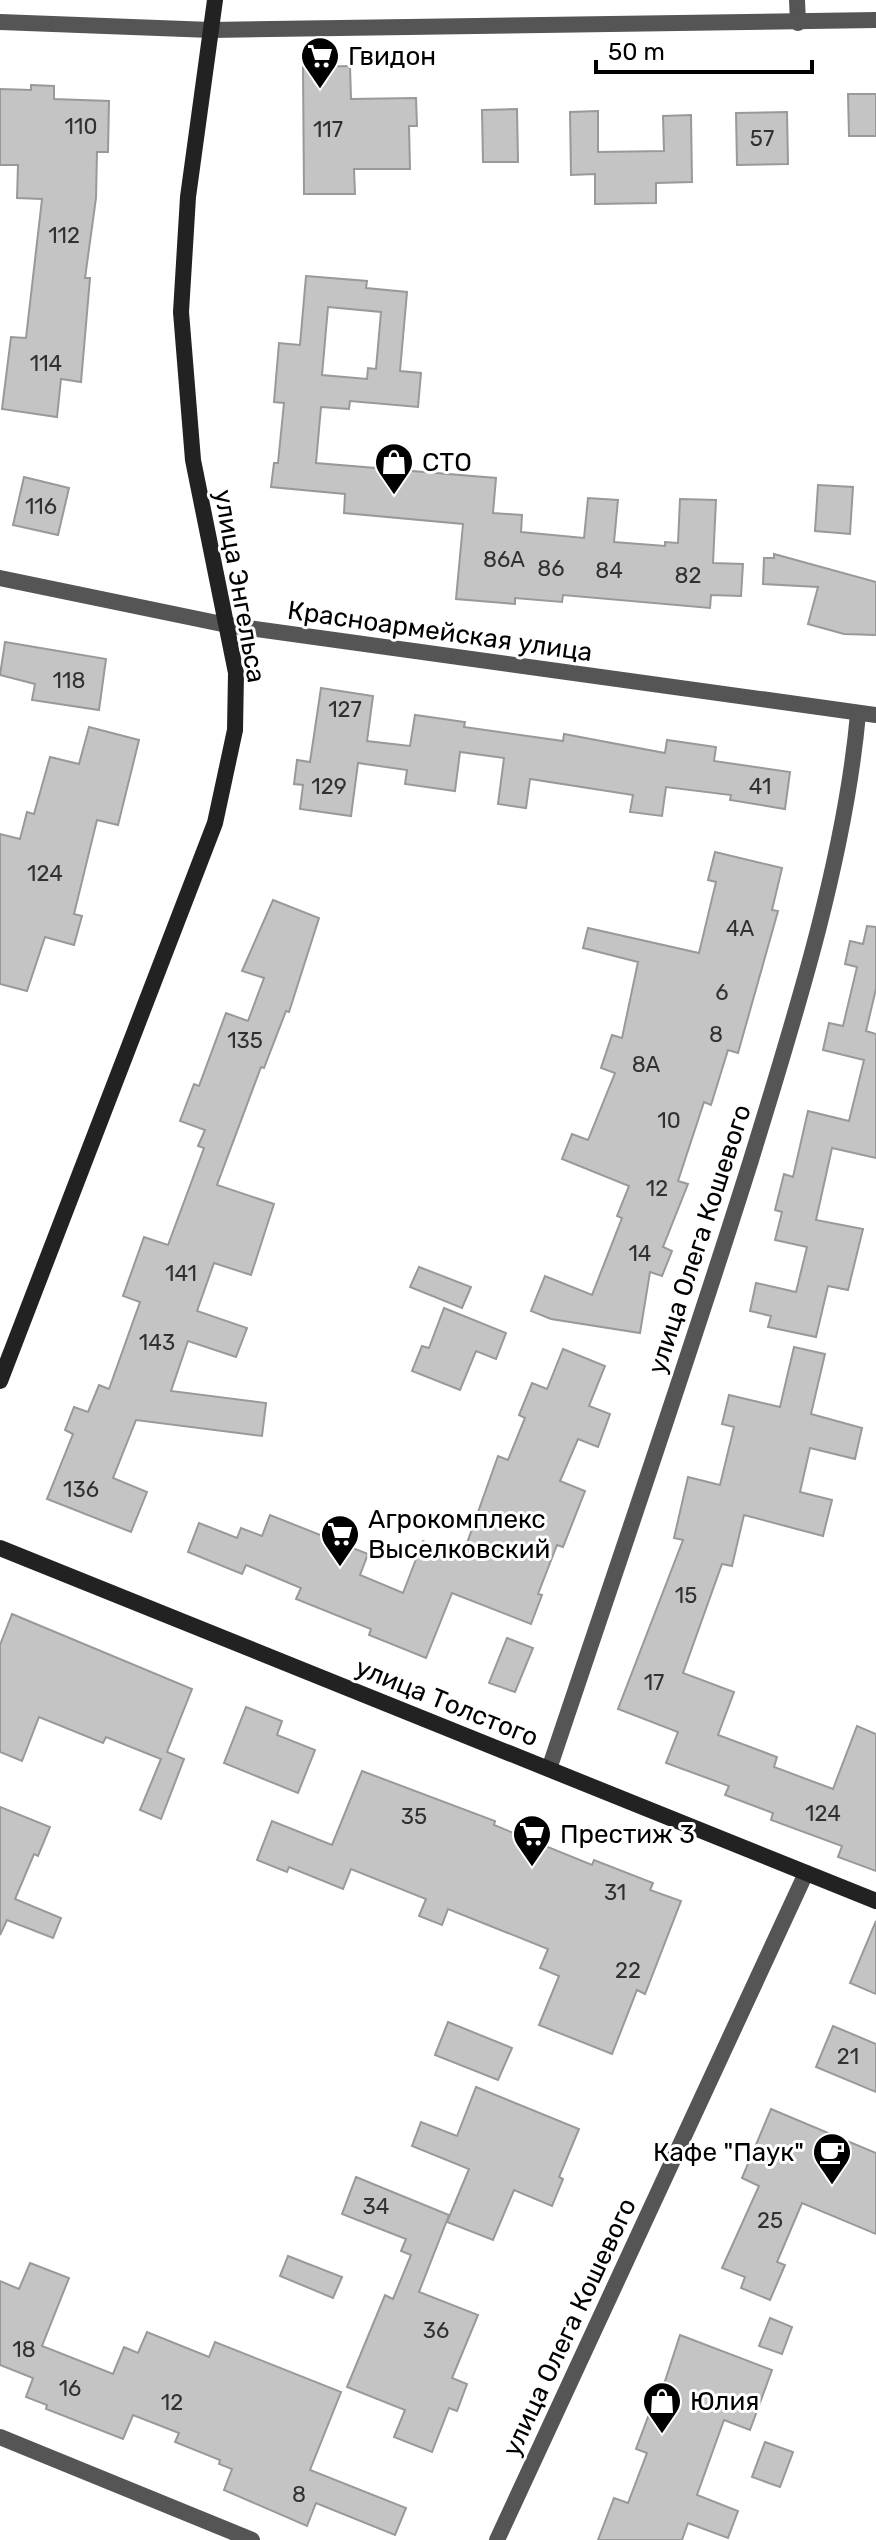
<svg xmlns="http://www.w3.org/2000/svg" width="876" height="2540" font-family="Rubik,sans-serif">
	<rect width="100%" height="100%" fill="#fff"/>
	<!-- building -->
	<g fill="#c4c4c4" stroke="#999" stroke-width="2" fill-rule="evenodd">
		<polygon points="350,66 351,99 416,98 417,126 409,126 410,169 354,169 355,194 304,194 303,67"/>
		<polygon points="31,85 54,86 54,99 109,101 108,152 97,152 96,198 85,278 90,278 81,382 61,379 57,417 2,409 11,337 26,338 42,199 17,198 18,165 0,165 0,89 31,90"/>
		<polygon points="848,94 876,94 876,136 849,136"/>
		<polygon points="517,109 518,162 483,162 482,110"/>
		<polygon points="598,111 598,152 664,151 663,116 691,115 692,182 656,183 656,203 595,204 595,174 571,175 570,112"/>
		<polygon points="787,112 788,164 737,165 736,113"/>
		<path d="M306,276L367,281L366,288L407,292L400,371L421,373L418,407L350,401L349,409L321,407L316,463L496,478L493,513L522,515L521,532L584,538L588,498L618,500L614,542L665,546V542L678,543L680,499L716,500L713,563L743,564L741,596L711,595L710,608L563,595L562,602L515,598V604L456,599L463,524L344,513L345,494L271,487L274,463H278L284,403L274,402L279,343L300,345ZM328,307L381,312L376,369L368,368L367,379L322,375Z"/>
		<polygon points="24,477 69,488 58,535 13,525"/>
		<polygon points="818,485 853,487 850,534 815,531"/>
		<polygon points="774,554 876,582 876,635 844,634 808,624 818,587 763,584 764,558 774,558"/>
		<polygon points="5,642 106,659 99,710 32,700 35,684 0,675"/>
		<polygon points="321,688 373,696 367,741 410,746 415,715 465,722 464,727 563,741 564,734 665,753 667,740 716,747 714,761 790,772 785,809 730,800 731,795 666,787 662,816 630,812 633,795 530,779 526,808 498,804 504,758 460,752 455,791 405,784 407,770 358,763 351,816 300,809 303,785 294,784 297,760 310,762"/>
		<polygon points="89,727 139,740 118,825 97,820 74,914 82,916 74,945 45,937 27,991 0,984 0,834 20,839 27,812 34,814 50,757 79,764"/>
		<polygon points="715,852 782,868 772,910 778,911 738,1053 728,1050 711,1105 704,1102 678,1181 688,1184 663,1247 672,1251 662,1276 650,1272 640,1333 551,1319 531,1311 545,1276 592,1295 622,1218 617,1216 629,1186 562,1159 572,1134 588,1140 615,1073 601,1068 612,1035 622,1038 638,962 583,948 588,928 699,953 716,882 708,880"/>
		<polygon points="273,900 319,918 289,1012 286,1011 264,1068 261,1067 217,1185 274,1204 251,1275 214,1263 197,1311 247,1328 236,1357 188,1341 171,1391 266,1403 262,1436 136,1420 113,1478 147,1492 131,1532 47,1499 73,1434 65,1430 74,1407 88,1412 99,1385 109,1389 140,1302 123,1296 144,1237 168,1245 204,1148 198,1146 205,1130 180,1121 194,1084 199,1086 226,1013 248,1021 264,978 242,971"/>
		<polygon points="867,926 876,927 876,989 866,1031 876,1034 876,1158 832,1148 816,1220 863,1229 848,1290 828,1286 816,1337 768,1327 771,1316 750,1311 756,1283 796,1292 807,1247 775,1240 782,1212 775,1210 784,1174 793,1177 808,1111 849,1121 864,1060 823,1050 829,1023 843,1026 857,967 845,964 850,941 863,944"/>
		<polygon points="419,1267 471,1287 462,1308 410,1287"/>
		<polygon points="444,1308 506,1333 496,1359 476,1351 460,1390 412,1371 422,1346 429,1348"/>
		<polygon points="794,1347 825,1354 811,1414 862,1428 855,1459 810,1448 800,1492 832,1500 823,1536 744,1515 732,1566 722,1564 683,1673 734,1692 718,1735 777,1757 774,1767 833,1789 857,1726 876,1734 876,1871 838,1857 842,1846 771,1820 773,1813 725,1795 729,1786 666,1763 678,1732 618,1709 683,1540 674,1538 688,1477 720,1485 734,1427 722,1424 729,1395 780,1407"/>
		<polygon points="563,1349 605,1366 589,1406 610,1414 598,1447 578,1439 560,1481 585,1491 563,1547 557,1545 538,1594 542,1595 531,1624 452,1593 426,1658 369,1635 371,1629 296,1599 301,1588 246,1565 242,1574 188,1552 199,1523 237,1538 241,1528 262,1536 270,1515 368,1554 360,1575 403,1593 423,1541 462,1557 498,1456 508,1460 525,1418 519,1415 532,1383 547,1389"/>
		<polygon points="12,1614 192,1689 167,1752 184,1759 161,1819 140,1810 161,1759 106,1737 103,1743 39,1717 22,1761 0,1752 0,1645"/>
		<polygon points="507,1638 533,1648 515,1692 489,1683"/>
		<polygon points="246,1707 282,1721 277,1735 315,1750 298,1793 224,1763"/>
		<polygon points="362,1771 495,1821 494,1825 592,1865 594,1860 653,1883 650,1890 681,1901 645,1994 637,1990 612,2054 539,2025 559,1976 540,1968 548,1949 448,1909 442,1925 419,1916 426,1899 351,1869 343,1889 289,1867 287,1872 257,1860 272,1821 332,1845"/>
		<polygon points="0,1807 50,1827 38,1856 34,1854 15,1899 61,1918 53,1938 7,1920 0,1935"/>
		<polygon points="876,1921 876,1994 850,1983"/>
		<polygon points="448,2022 512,2048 498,2080 435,2055"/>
		<polygon points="833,2026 876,2044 876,2092 816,2067"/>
		<polygon points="476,2087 579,2129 559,2177 563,2179 552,2206 514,2190 493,2240 447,2222 469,2169 412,2146 421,2122 457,2136"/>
		<polygon points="771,2109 876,2153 876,2234 802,2203 777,2262 785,2265 770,2300 741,2288 745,2277 722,2268 759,2186 742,2178"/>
		<polygon points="356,2177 449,2215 419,2292 478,2315 452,2378 467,2384 457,2411 449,2408 432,2452 394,2437 405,2410 347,2387 385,2295 393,2299 411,2255 401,2251 406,2239 342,2214"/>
		<polygon points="288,2256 342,2277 333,2298 280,2276"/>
		<polygon points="30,2263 69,2278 42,2346 113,2374 124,2347 138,2353 147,2332 209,2357 215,2342 341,2392 310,2470 406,2508 395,2535 316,2503 307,2526 224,2490 232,2469 219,2464 220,2460 175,2442 179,2433 133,2415 123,2439 46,2409 47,2405 26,2397 33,2378 0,2365 0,2281 19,2289"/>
		<polygon points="770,2318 792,2327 782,2354 759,2346"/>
		<polygon points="680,2335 772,2370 750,2430 724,2420 697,2495 738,2511 728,2538 688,2523 682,2540 598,2540 614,2498 628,2503 647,2453 636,2449 648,2417 653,2418"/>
		<polygon points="765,2442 793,2452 780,2487 752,2477"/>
	</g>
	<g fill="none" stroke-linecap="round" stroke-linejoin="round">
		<!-- street -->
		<g stroke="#555" stroke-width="16">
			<polyline points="797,0 798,23"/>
			<polyline points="0,22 211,30 876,20"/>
			<polyline points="0,578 227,625 876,715"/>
			<path d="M549,1769C617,1566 687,1364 751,1160C794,1020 845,859 858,714"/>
			<polyline points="0,2437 252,2540"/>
			<polyline points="497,2540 806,1873"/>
		</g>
		<!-- secondary -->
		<g stroke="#222" stroke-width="16">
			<polyline points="0,1381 215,823 235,730 236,673 193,460 181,312 188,197 215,0"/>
			<polyline points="0,1548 876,1901"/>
		</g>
	</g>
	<!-- icons -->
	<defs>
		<g id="supermarket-pin" transform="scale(2)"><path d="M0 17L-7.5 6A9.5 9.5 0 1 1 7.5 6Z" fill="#000" stroke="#fff"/><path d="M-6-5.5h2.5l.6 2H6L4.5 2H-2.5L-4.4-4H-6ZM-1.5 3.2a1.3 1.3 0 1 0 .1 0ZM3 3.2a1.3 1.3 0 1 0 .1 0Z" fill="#fff"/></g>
		<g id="shop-pin" transform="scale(2)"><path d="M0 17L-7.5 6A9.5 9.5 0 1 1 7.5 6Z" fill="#000" stroke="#fff"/><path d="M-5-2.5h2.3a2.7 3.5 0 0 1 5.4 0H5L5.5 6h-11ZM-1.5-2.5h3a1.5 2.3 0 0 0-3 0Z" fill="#fff"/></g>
		<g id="cafe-pin" transform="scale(2)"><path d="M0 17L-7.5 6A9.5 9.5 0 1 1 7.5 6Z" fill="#000" stroke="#fff"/><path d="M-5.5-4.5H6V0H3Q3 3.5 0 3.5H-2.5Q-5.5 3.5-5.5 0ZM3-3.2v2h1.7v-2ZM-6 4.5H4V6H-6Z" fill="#fff"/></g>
	</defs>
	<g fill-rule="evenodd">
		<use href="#supermarket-pin" x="320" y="56"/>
		<use href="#shop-pin" x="394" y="462"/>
		<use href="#supermarket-pin" x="340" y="1534"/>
		<use href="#supermarket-pin" x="532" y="1834"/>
		<use href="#cafe-pin" x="832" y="2152"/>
		<use href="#shop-pin" x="662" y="2401"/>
	</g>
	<g text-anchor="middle" stroke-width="6" stroke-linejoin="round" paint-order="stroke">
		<!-- number labels -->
		<g font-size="22" fill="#313131">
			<text x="81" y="134">110</text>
			<text x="328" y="137">117</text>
			<text x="762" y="146">57</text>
			<text x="64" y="243">112</text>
			<text x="46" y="371">114</text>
			<text x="41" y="514">116</text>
			<text x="504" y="567">86А</text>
			<text x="551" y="576">86</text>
			<text x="609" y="578">84</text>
			<text x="688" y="583">82</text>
			<text x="69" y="688">118</text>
			<text x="345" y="717">127</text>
			<text x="329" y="794">129</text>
			<text x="760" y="794">41</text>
			<text x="45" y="881">124</text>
			<text x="740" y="936">4А</text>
			<text x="722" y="1000">6</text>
			<text x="716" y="1042">8</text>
			<text x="245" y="1048">135</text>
			<text x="646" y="1072">8А</text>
			<text x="669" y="1128">10</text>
			<text x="657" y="1196">12</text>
			<text x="640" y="1261">14</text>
			<text x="181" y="1281">141</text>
			<text x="157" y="1350">143</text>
			<text x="81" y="1497">136</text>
			<text x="686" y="1603">15</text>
			<text x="654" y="1690">17</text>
			<text x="823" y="1821">124</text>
			<text x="414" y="1824">35</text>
			<text x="615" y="1900">31</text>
			<text x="628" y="1978">22</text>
			<text x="848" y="2064">21</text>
			<text x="376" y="2214">34</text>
			<text x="770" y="2228">25</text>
			<text x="436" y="2338">36</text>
			<text x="24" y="2357">18</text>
			<text x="70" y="2396">16</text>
			<text x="172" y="2410">12</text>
			<text x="299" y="2502">8</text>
		</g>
		<!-- poi labels -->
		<g font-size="26" fill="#000" stroke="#fff" text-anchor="start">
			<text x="348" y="65">Гвидон</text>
			<text x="422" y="471">СТО</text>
			<text x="368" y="1528">Агрокомплекс<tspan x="368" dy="30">Выселковский</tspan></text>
			<text x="560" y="1843">Престиж 3</text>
			<text x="804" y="2161" text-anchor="end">Кафе "Паук"</text>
			<text x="690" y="2410">Юлия</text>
		</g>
		<!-- street labels -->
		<g font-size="26" fill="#000" stroke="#fff">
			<text transform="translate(240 586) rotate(80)" y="9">улица Энгельса</text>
			<text transform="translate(440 631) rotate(8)" y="9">Красноармейская улица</text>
			<text transform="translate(699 1239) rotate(-72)" y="9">улица Олега Кошевого</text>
			<text transform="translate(447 1702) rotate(22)" y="9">улица Толстого</text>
			<text transform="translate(569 2327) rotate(-65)" y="9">улица Олега Кошевого</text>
		</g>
	</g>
	<!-- scale -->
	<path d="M596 60v12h216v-12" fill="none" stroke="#000000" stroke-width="4"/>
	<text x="608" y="60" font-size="24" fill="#000000" stroke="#ffffff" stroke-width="6" paint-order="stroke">50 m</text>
</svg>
